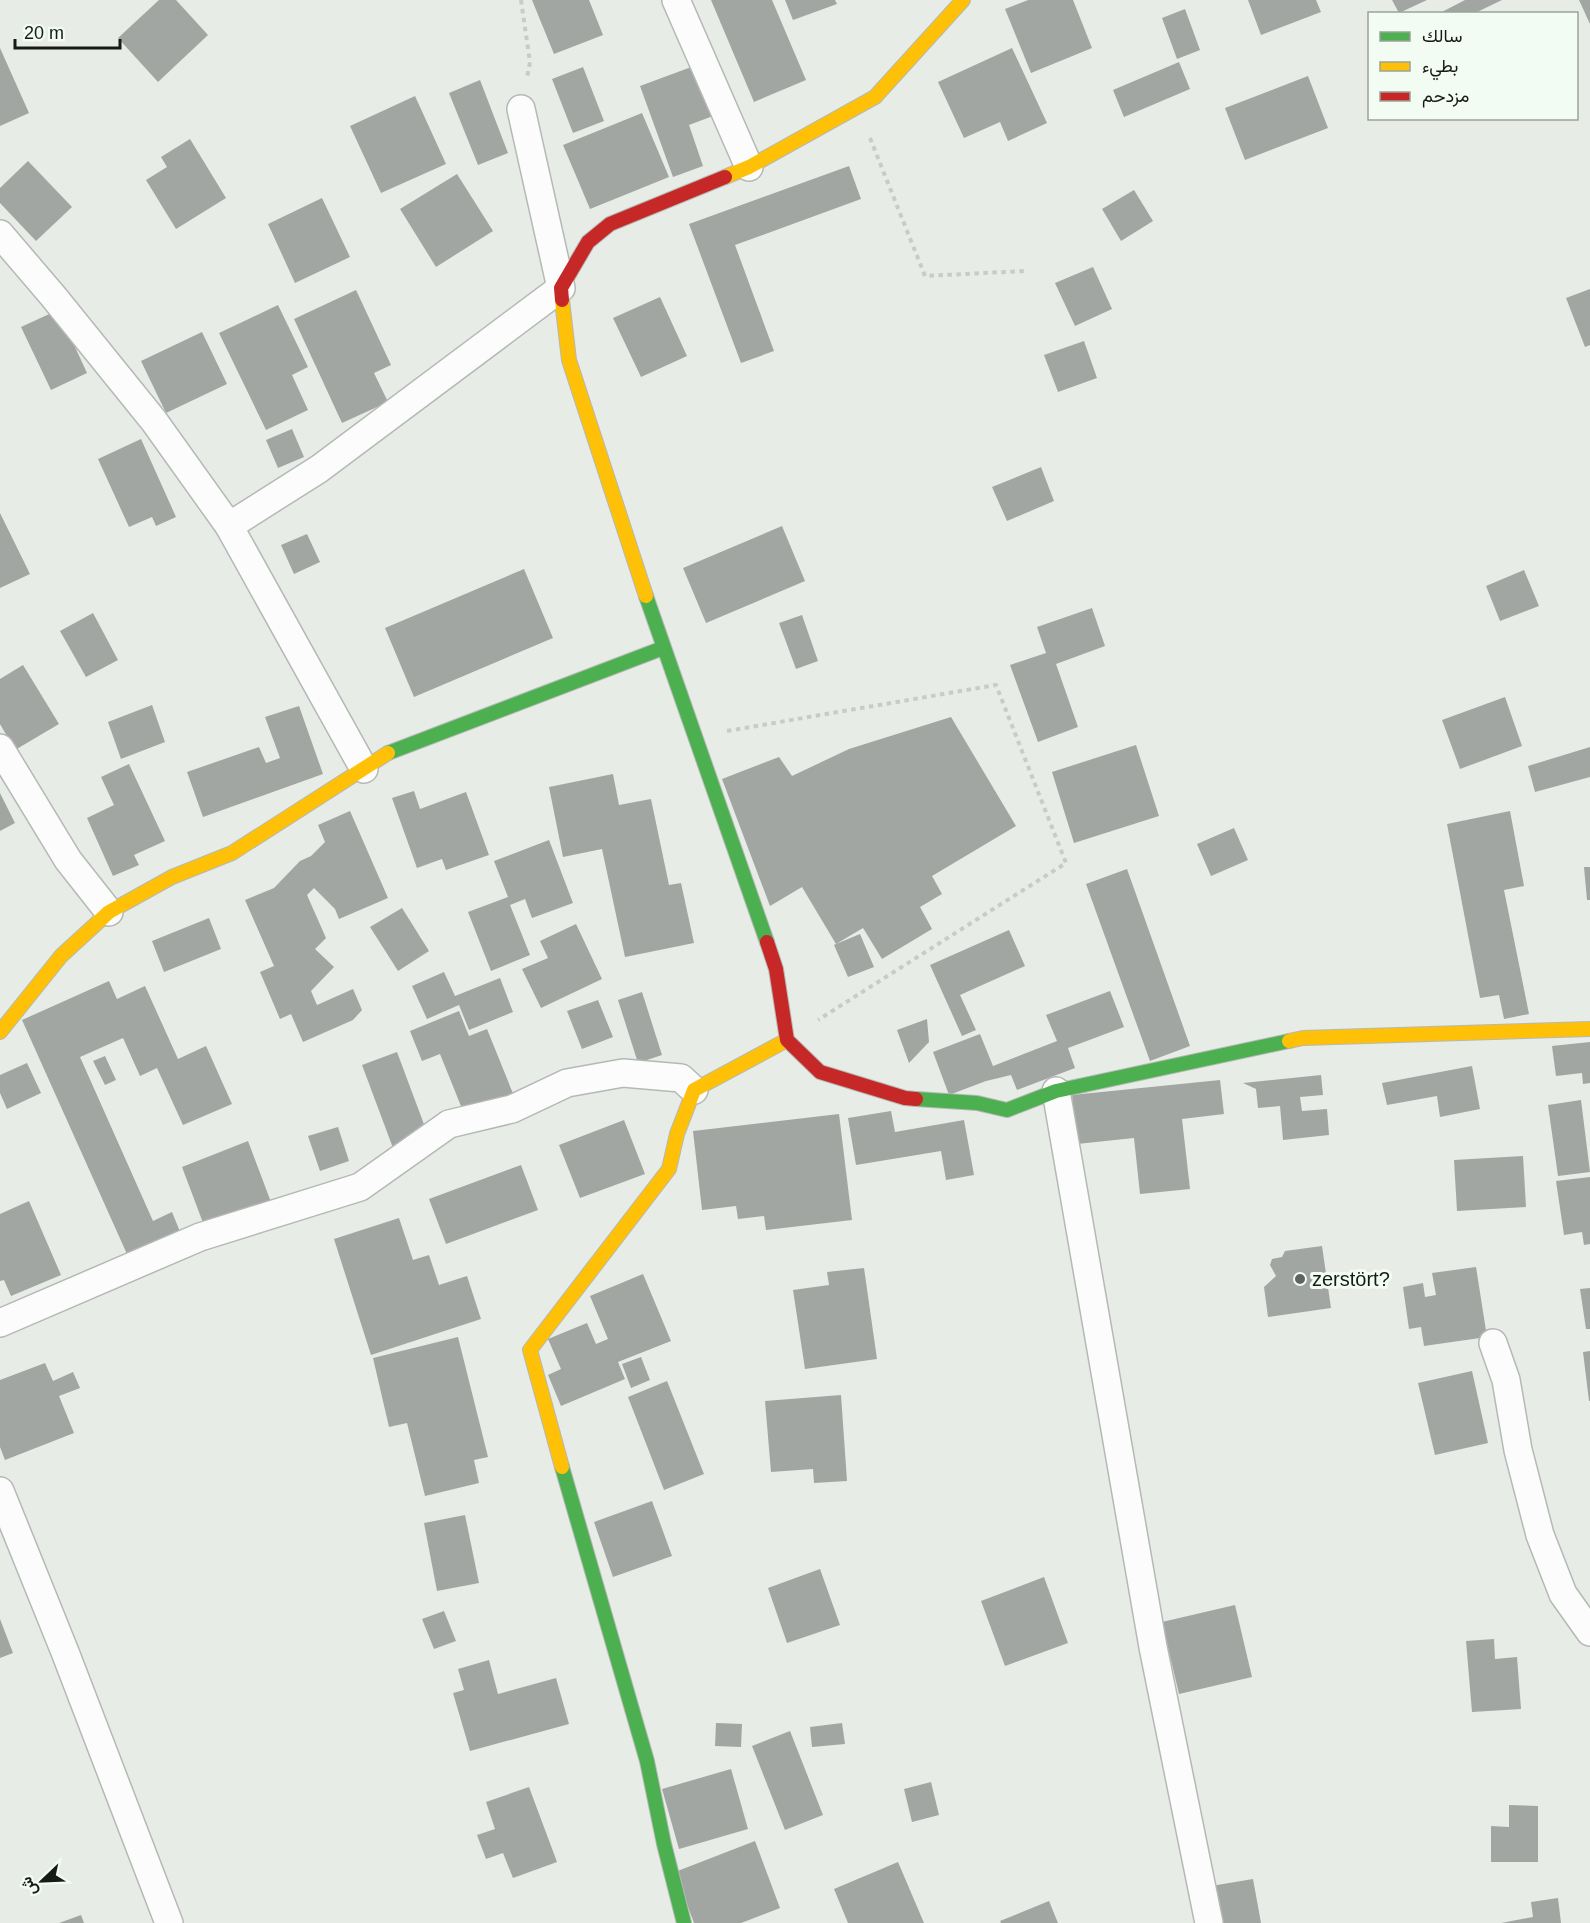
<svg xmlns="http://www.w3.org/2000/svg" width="1590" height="1923" font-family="Arial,Vazirmatn,sans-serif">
	<rect width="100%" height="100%" fill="#e7ece7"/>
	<!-- building -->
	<g fill="#a2a6a2">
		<polygon points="159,0 176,0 208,35 158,82 118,38"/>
		<polygon points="532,0 589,0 603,35 554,54"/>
		<polygon points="711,0 772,0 806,80 754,102"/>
		<polygon points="785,0 835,0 837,4 793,20"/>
		<polygon points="1028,0 1073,0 1092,48 1031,73 1005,9"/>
		<polygon points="1248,0 1316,0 1321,12 1261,35"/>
		<polygon points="1392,0 1427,0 1399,13"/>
		<polygon points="1465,0 1502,0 1473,14 1438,14"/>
		<polygon points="1579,0 1590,0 1590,24"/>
		<polygon points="1185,9 1200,50 1177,59 1162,18"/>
		<polygon points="0,48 29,113 0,126"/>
		<polygon points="1012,48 1047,123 1008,141 1000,122 964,138 938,82"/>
		<polygon points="1179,62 1190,89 1124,117 1113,90"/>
		<polygon points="694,66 713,116 689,125 703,166 673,177 640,86"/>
		<polygon points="583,67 604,121 573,133 552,79"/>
		<polygon points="1308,76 1328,128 1245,160 1225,108"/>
		<polygon points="480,80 508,153 478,165 449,93"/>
		<polygon points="415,96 446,164 381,193 350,126"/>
		<polygon points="642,113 669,177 590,209 563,145"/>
		<polygon points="190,139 226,198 176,229 146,180 167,167 161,157"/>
		<polygon points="28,161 72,207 36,241 0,203 0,188"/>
		<polygon points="849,166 861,199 735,245 774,351 741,363 689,224"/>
		<polygon points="457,174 493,231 436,267 400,209"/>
		<polygon points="1134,190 1153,221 1121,241 1102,209"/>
		<polygon points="322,198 350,257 295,283 268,224"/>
		<polygon points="1093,267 1112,309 1075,326 1055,283"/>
		<polygon points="1590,289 1590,345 1585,347 1566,298"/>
		<polygon points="356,290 391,365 374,373 388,402 342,423 294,319"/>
		<polygon points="660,297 687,356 641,377 613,318"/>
		<polygon points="278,305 308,367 292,375 308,410 266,430 219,333"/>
		<polygon points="58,310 87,373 51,390 21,327"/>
		<polygon points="202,332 227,384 166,413 141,361"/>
		<polygon points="1084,341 1097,378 1058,392 1044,355"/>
		<polygon points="292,429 304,457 278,468 266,440"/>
		<polygon points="141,439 176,517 156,526 152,517 129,527 98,459"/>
		<polygon points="1041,467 1054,501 1007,521 992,487"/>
		<polygon points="0,513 30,574 0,588"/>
		<polygon points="782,526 805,581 706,623 683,568"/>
		<polygon points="307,534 320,562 294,574 281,545"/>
		<polygon points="524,569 553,638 414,697 385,628"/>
		<polygon points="1524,570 1539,606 1500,621 1486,586"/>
		<polygon points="1092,608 1105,646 1056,664 1078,727 1038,742 1010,665 1046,653 1037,627"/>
		<polygon points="93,613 118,660 86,677 60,631"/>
		<polygon points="802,615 818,661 796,669 779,623"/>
		<polygon points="23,665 59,724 15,750 0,724 0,679"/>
		<polygon points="1505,697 1522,746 1460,769 1442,720"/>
		<polygon points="152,705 165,742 121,759 108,722"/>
		<polygon points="299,706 323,774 203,817 187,772 259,747 266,763 280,758 265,717"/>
		<polygon points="951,717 1016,826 932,876 942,894 920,907 932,929 882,959 863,928 836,944 860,934 874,967 848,977 834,945 836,944 802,887 770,906 722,779 779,757 792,776 849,749"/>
		<polygon points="1136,745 1159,816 1074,843 1052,772"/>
		<polygon points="1590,747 1590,777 1535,792 1528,766"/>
		<polygon points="129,764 165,841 134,855 139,865 113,876 87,818 114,805 101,777"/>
		<polygon points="613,774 619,805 651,799 669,885 681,883 694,943 625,957 602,849 563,857 549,787"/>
		<polygon points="414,791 420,809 466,792 489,855 446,870 442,859 417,868 392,798"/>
		<polygon points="0,793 15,823 0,831"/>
		<polygon points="350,811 388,898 339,919 335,909 314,888 307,895 326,938 315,949 334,967 311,991 317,1005 353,989 362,1010 353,1020 303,1042 291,1014 280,1019 260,972 274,966 245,900 274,888 300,861 311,856 325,842 318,825"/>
		<polygon points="1510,811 1524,886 1504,890 1529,1014 1504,1019 1499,995 1480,998 1447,824"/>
		<polygon points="1234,828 1248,860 1211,876 1197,844"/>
		<polygon points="549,840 573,903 532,918 525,899 510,905 530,955 491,971 468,912 508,897 494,861"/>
		<polygon points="1584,867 1590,867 1590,900 1587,900"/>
		<polygon points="1127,869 1190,1046 1150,1061 1086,884"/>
		<polygon points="402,908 429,951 398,971 370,927"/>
		<polygon points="209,918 221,949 164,972 152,941"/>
		<polygon points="576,924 602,979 541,1008 522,969 548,958 540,941"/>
		<polygon points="1009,930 1025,966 960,995 976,1030 962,1036 930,965"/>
		<polygon points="444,972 455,996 500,978 513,1012 469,1030 459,1005 427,1019 412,986"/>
		<polygon points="109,981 117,999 145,986 178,1059 206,1046 232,1104 183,1125 157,1068 140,1076 123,1038 80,1057 153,1221 172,1212 183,1239 131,1263 22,1020"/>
		<polygon points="1110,991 1124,1027 1068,1048 1075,1068 1017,1090 1011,1075 986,1081 949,1095 933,1052 980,1034 993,1066 1057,1041 1046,1015"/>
		<polygon points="642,992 662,1055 638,1063 618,1000"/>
		<polygon points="598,1000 613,1037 582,1049 567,1011"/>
		<polygon points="459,1011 469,1036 487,1029 516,1101 467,1121 440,1054 422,1061 410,1031"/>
		<polygon points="927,1019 929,1042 909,1063 897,1030"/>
		<polygon points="1590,1042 1590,1083 1583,1084 1582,1073 1556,1076 1552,1046"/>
		<polygon points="397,1052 431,1143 396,1156 362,1065"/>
		<polygon points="105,1056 116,1080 105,1085 93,1061"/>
		<polygon points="27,1063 41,1093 7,1109 0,1093 0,1075"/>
		<polygon points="1472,1066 1480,1109 1440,1117 1437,1096 1387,1105 1382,1083"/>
		<polygon points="1321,1075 1323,1095 1300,1097 1302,1111 1327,1109 1329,1135 1283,1140 1280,1106 1258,1108 1256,1089 1243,1083"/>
		<polygon points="1220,1080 1224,1114 1182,1119 1190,1189 1140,1194 1134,1138 1077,1144 1072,1095"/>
		<polygon points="1581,1100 1590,1172 1558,1176 1548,1105"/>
		<polygon points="891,1111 895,1132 964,1120 974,1175 946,1180 941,1151 856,1165 848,1118"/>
		<polygon points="839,1114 852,1220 766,1230 764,1216 738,1219 736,1206 702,1210 693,1131"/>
		<polygon points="624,1120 645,1174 580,1198 559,1145"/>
		<polygon points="338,1127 349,1161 320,1171 308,1136"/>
		<polygon points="248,1141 274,1210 208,1236 182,1167"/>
		<polygon points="1523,1156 1526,1207 1457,1211 1454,1160"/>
		<polygon points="521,1165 538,1210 446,1244 429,1199"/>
		<polygon points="1590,1177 1590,1244 1584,1245 1582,1232 1564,1235 1556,1181"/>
		<polygon points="29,1201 61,1275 11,1296 4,1280 0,1281 0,1214"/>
		<polygon points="399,1218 413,1260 429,1255 439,1285 467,1276 481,1319 371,1355 334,1239"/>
		<polygon points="1322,1246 1331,1308 1268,1317 1264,1287 1276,1276 1270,1265 1272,1259 1282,1257 1285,1251"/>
		<polygon points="1476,1267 1487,1337 1424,1346 1421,1327 1409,1329 1403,1287 1423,1283 1425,1297 1436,1295 1432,1273"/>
		<polygon points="864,1268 877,1359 805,1369 793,1290 829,1285 827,1272"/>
		<polygon points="643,1274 671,1341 618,1362 625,1379 561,1406 548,1375 561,1369 548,1339 587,1323 596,1344 608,1339 590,1296"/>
		<polygon points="1590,1288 1590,1329 1586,1329 1580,1289"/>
		<polygon points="458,1337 488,1457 474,1460 479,1483 425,1496 407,1423 389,1427 373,1358"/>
		<polygon points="1590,1351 1590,1401 1589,1401 1583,1352"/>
		<polygon points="641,1357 650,1380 631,1388 622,1364"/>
		<polygon points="45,1363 53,1381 73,1372 80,1388 59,1396 74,1433 5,1460 0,1447 0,1380"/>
		<polygon points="1472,1371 1488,1443 1435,1455 1418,1383"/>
		<polygon points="667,1381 704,1474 664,1490 628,1397"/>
		<polygon points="841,1395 847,1481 814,1483 813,1469 771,1472 765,1401"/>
		<polygon points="652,1501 672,1556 613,1577 594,1522"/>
		<polygon points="465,1515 479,1583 437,1591 424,1523"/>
		<polygon points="820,1569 840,1625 787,1643 768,1588"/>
		<polygon points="1044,1577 1068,1643 1005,1666 981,1601"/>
		<polygon points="1235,1605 1252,1677 1179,1694 1162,1622"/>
		<polygon points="444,1611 456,1641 434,1649 422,1619"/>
		<polygon points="0,1619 13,1653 0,1658"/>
		<polygon points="1494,1639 1495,1659 1517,1657 1521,1709 1472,1712 1466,1641"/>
		<polygon points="489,1660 498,1694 556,1678 569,1724 470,1751 453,1693 464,1690 458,1669"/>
		<polygon points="716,1723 742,1724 741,1747 715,1746"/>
		<polygon points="842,1723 845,1744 812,1747 810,1727"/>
		<polygon points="790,1731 823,1815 785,1830 752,1746"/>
		<polygon points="731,1769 748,1829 679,1849 662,1789"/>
		<polygon points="931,1782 939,1815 912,1822 904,1789"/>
		<polygon points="529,1787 557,1862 513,1878 503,1853 486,1859 477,1835 495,1829 486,1802"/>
		<polygon points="1509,1805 1538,1806 1538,1862 1491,1862 1491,1826 1509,1827"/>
		<polygon points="755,1841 780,1908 741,1923 694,1923 675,1872"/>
		<polygon points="898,1862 924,1923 848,1923 834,1889"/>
		<polygon points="1253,1879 1261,1923 1217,1923 1211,1886"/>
		<polygon points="1558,1898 1561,1923 1501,1923 1533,1917 1531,1902"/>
		<polygon points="1049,1901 1058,1923 1001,1923 1000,1921"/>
		<polygon points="81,1915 84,1923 59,1923"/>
	</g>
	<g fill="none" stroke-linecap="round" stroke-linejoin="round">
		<!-- street casing -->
		<g stroke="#b5b9b5" stroke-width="30">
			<g id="street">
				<polyline points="676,0 749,167"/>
				<polyline points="0,234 53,296 154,421 229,526 319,469 561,288 521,109"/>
				<polyline points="229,526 364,769"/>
				<polyline points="0,748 68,860 109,912"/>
				<polyline points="1056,1091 1153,1647 1209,1923"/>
				<polyline points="0,1323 200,1237 360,1187 449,1124 512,1109 567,1083 623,1073 681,1078 694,1090"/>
				<polyline points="1493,1343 1506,1380 1518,1450 1540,1535 1563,1594 1590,1632"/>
				<polyline points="0,1491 65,1652 169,1923"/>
			</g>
		</g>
		<!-- fast casing -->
		<g stroke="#b5b9b5" stroke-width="16">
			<g id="fast">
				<polyline points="646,596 767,942"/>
				<polyline points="388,753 663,648"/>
				<polyline points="916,1099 977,1103 1007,1110 1056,1091 1289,1041"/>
				<polyline points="562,1467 647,1761 664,1844 684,1923"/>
			</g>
		</g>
		<!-- slow casing -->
		<g stroke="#b5b9b5" stroke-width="16">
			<g id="slow">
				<polyline points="725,177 749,167 875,97 963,0"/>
				<polyline points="562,300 569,360 646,596"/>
				<polyline points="0,1032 61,956 109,912 172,877 232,853 388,753"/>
				<polyline points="1289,1041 1303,1038 1590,1029"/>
				<polyline points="562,1467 530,1350 669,1169 677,1134 694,1090 787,1040"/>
			</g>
		</g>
		<!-- jam casing -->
		<g stroke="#b5b9b5" stroke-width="16">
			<g id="jam">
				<polyline points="562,300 561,288 588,242 610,224 725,177"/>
				<polyline points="767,942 776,969 787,1040 820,1072 905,1098 916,1099"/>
			</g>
		</g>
		<!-- path -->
		<g stroke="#c9cbc9" stroke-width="4" stroke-dasharray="4.5 4.5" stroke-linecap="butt">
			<polyline points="521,0 530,62 527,78"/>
			<polyline points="870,138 925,276 1024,271"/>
			<polyline points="727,731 996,685 1066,863 818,1020"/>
		</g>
		<!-- street -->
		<use href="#street" stroke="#fbfcfb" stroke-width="27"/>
		<!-- fast -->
		<use href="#fast" stroke="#4caf50" stroke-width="14"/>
		<!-- slow -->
		<use href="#slow" stroke="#ffc107" stroke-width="14"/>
		<!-- jam -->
		<use href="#jam" stroke="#c62828" stroke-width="14"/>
	</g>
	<!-- markers -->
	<circle fill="#606460" stroke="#f2fcf3" stroke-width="2" cx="1300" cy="1279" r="6"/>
	<g text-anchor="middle" stroke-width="6" stroke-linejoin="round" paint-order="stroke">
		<!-- poi labels -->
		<g font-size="20" fill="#171b18" stroke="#f2fcf3" text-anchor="start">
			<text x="1312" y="1286">zerstört?</text>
		</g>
	</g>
	<!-- legend -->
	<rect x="1368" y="12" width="210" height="108" fill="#f2fcf3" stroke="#9aa29b" stroke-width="1.5"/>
	<rect x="1380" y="32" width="30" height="9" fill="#4caf50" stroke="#9aa29b" stroke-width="1.5"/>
	<text x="1422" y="42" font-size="18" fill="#171b18">سالك</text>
	<rect x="1380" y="62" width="30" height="9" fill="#ffc107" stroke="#9aa29b" stroke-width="1.5"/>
	<text x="1422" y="72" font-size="18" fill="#171b18">بطيء</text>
	<rect x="1380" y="92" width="30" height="9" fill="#c62828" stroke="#9aa29b" stroke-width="1.5"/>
	<text x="1422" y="102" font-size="18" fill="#171b18">مزدحم</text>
	<!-- north arrow -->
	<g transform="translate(42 1881) rotate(247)" stroke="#f2fcf3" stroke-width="4.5" paint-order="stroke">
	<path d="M0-4.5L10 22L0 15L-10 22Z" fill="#171b18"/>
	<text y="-9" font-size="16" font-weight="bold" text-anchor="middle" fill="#171b18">ش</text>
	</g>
	<!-- scale -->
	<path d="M15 39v9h105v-9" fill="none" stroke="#171b18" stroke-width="3"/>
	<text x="24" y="39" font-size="18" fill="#171b18" stroke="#f2fcf3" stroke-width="4.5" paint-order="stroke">20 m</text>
</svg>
